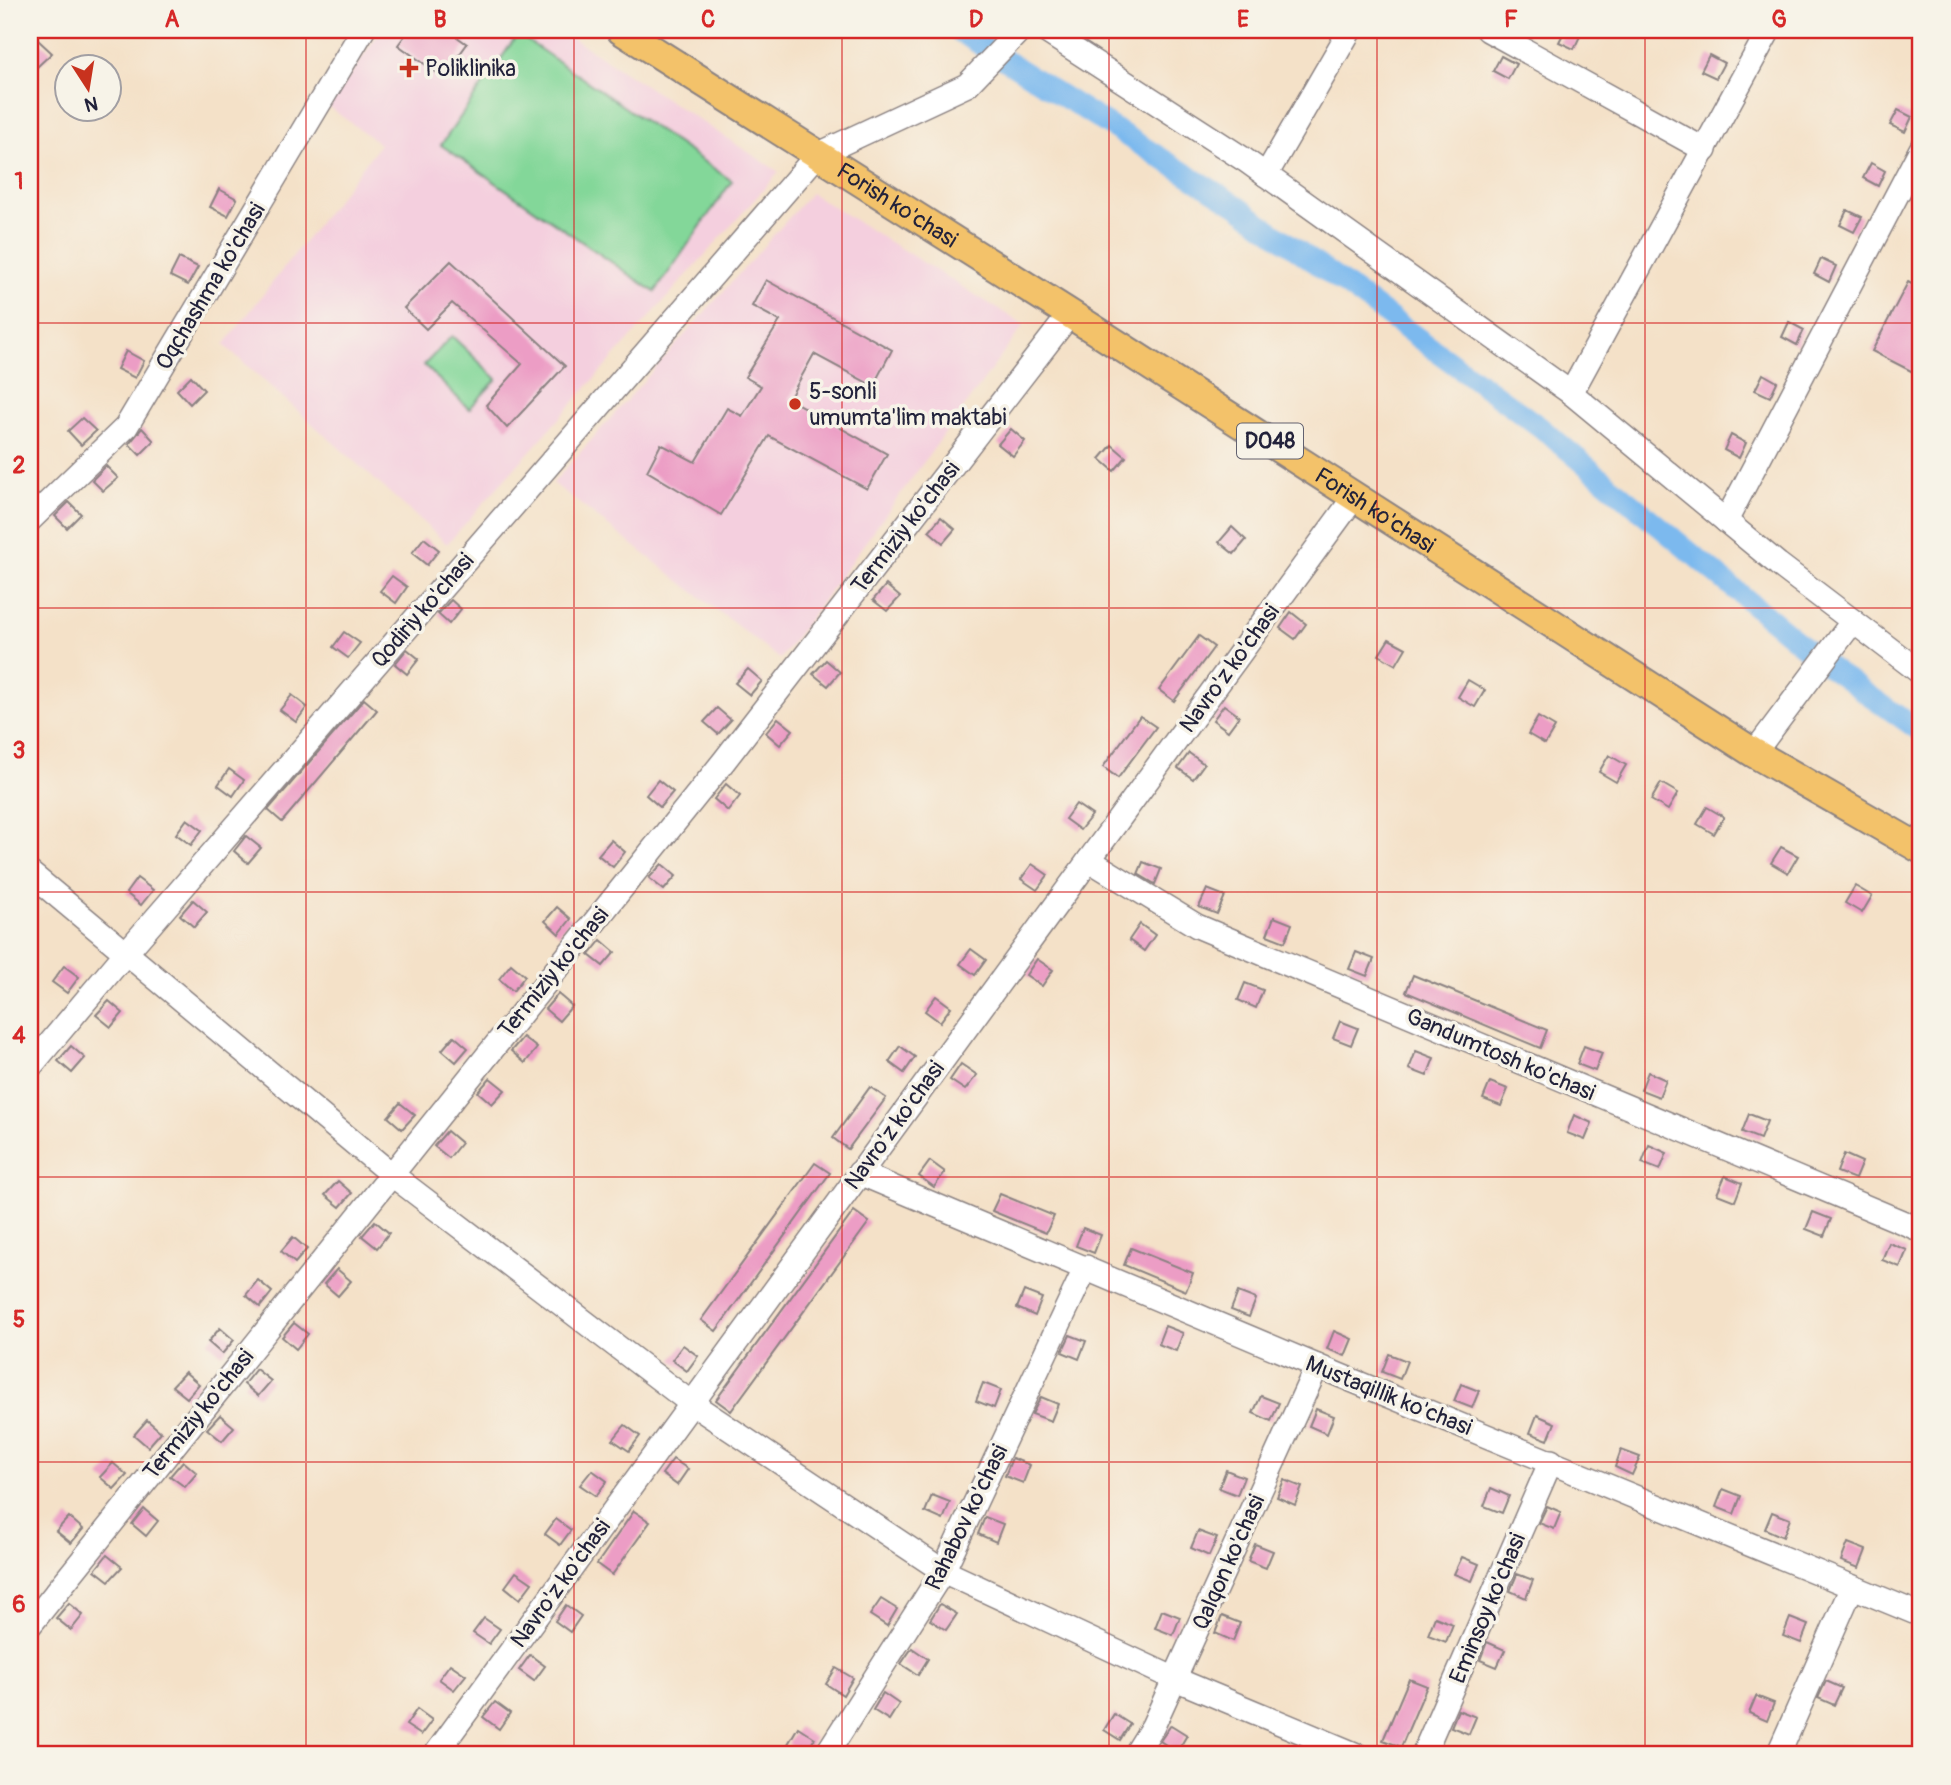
<svg xmlns="http://www.w3.org/2000/svg" width="1951" height="1785" font-family="Pangolin,sans-serif">
	<rect width="100%" height="100%" fill="#f7f3e8"/>
	<filter id="ink" filterUnits="userSpaceOnUse"><feTurbulence type="fractalNoise" baseFrequency=".0143" numOctaves="2"/><feDisplacementMap in="SourceGraphic" scale="14" xChannelSelector="R" yChannelSelector="G"/><feConvolveMatrix kernelMatrix="1 2 1 2 8 2 1 2 1" color-interpolation-filters="sRGB"/></filter>
	<filter id="wash" filterUnits="userSpaceOnUse"><feTurbulence type="fractalNoise" baseFrequency=".00686" numOctaves="4" result="noise"/><feDisplacementMap in="SourceGraphic" scale="28" xChannelSelector="R" yChannelSelector="G"/><feGaussianBlur stdDeviation="1.57" result="paint"/><feColorMatrix in="noise" values="0 0 0 0 0 0 0 0 0 0 0 0 0 0 0 0 0 1.4 0 .05"/><feComposite in="paint" operator="in"/></filter>
	<g filter="url(#wash)">
		<rect width="100%" height="100%" fill="#f4e1c8"/>
		<!-- built -->
		<g fill="#f4cfde">
			<polygon points="381,30 560,30 779,172 447,544 224,345 380,144 329,107"/>
			<polygon points="811,193 1024,325 780,659 553,483"/>
		</g>
		<!-- green -->
		<g fill="#83d799" stroke="#527c6a" stroke-width="2">
			<polygon points="518,34 732,181 655,292 441,145"/>
			<polygon points="452,336 497,379 469,409 424,365"/>
		</g>
		<g fill="none" stroke-linecap="round" stroke-linejoin="round">
			<!-- canal -->
			<polyline stroke="#7bb9ee" stroke-width="21" points="957,30 1236,205 1540,427 1822,662 1921,732"/>
		</g>
		<g id="blocks">
			<!-- building -->
			<g fill="#ec9dc5">
				<polygon points="409,30 447,30 467,44 443,77 398,45"/>
				<polygon points="1565,30 1572,30 1581,34 1574,49 1559,42"/>
				<polygon points="38,40 52,53 37,67 30,59 30,48"/>
				<polygon points="1709,55 1724,63 1716,78 1701,71"/>
				<polygon points="1501,56 1516,64 1508,79 1493,71"/>
				<polygon points="1898,110 1912,117 1905,132 1890,125"/>
				<polygon points="1871,163 1885,171 1878,186 1863,178"/>
				<polygon points="219,189 237,199 228,216 210,207"/>
				<polygon points="1847,210 1862,217 1854,232 1840,225"/>
				<polygon points="179,258 198,267 188,285 170,276"/>
				<polygon points="1821,259 1836,266 1829,282 1814,274"/>
				<polygon points="451,261 565,366 507,428 486,405 522,364 452,303 426,329 404,308"/>
				<polygon points="766,280 892,350 873,386 814,354 789,399 887,454 867,489 769,436 721,515 647,471 661,444 695,462 727,408 742,416 761,386 745,377 780,321 752,306"/>
				<polygon points="1908,282 1921,289 1921,376 1872,351"/>
				<polygon points="1789,322 1804,330 1797,345 1782,337"/>
				<polygon points="126,351 144,361 135,378 117,369"/>
				<polygon points="1763,374 1777,382 1770,397 1755,390"/>
				<polygon points="191,376 204,390 190,404 177,390"/>
				<polygon points="82,418 96,431 81,445 68,431"/>
				<polygon points="142,428 154,441 140,455 129,444"/>
				<polygon points="1011,429 1025,441 1013,456 998,444"/>
				<polygon points="1731,435 1746,443 1739,458 1724,450"/>
				<polygon points="1112,445 1126,457 1114,471 1100,459"/>
				<polygon points="106,466 118,478 103,491 92,480"/>
				<polygon points="69,502 81,514 67,528 55,516"/>
				<polygon points="941,517 955,529 943,543 929,531"/>
				<polygon points="1232,527 1246,540 1234,554 1219,542"/>
				<polygon points="424,538 439,550 427,565 412,553"/>
				<polygon points="392,576 407,587 396,603 380,591"/>
				<polygon points="886,585 900,597 887,611 873,600"/>
				<polygon points="451,600 461,609 449,624 438,614"/>
				<polygon points="1291,612 1306,624 1295,639 1280,628"/>
				<polygon points="344,632 360,643 348,658 333,647"/>
				<polygon points="1199,636 1214,647 1174,701 1159,690"/>
				<polygon points="1389,639 1406,648 1396,665 1379,655"/>
				<polygon points="407,649 419,659 407,674 395,664"/>
				<polygon points="826,660 840,672 828,686 813,674"/>
				<polygon points="748,669 762,681 750,695 735,683"/>
				<polygon points="1468,680 1485,690 1475,707 1458,697"/>
				<polygon points="292,695 307,707 296,722 280,710"/>
				<polygon points="364,699 377,710 282,822 268,810"/>
				<polygon points="1224,705 1239,716 1228,731 1213,720"/>
				<polygon points="717,708 731,720 718,734 704,722"/>
				<polygon points="1140,716 1156,727 1118,778 1103,767"/>
				<polygon points="1538,717 1555,727 1545,744 1528,734"/>
				<polygon points="778,718 793,730 780,745 766,733"/>
				<polygon points="1189,753 1204,764 1193,779 1178,768"/>
				<polygon points="1609,755 1626,765 1616,782 1599,772"/>
				<polygon points="229,769 244,780 233,796 218,785"/>
				<polygon points="658,780 673,792 660,807 646,795"/>
				<polygon points="1661,783 1678,793 1668,810 1651,800"/>
				<polygon points="726,784 740,796 728,811 714,799"/>
				<polygon points="1076,804 1092,815 1080,830 1065,819"/>
				<polygon points="1707,807 1724,817 1714,834 1697,824"/>
				<polygon points="187,819 202,830 191,845 176,834"/>
				<polygon points="246,836 261,848 248,863 234,851"/>
				<polygon points="611,840 625,852 613,867 598,855"/>
				<polygon points="1781,847 1798,856 1788,873 1771,863"/>
				<polygon points="1143,862 1161,869 1155,884 1138,874"/>
				<polygon points="662,864 676,876 664,890 649,878"/>
				<polygon points="1032,864 1048,875 1037,890 1021,879"/>
				<polygon points="137,878 153,890 141,905 126,893"/>
				<polygon points="1855,886 1872,896 1862,913 1845,903"/>
				<polygon points="1207,889 1225,896 1217,914 1199,907"/>
				<polygon points="193,900 207,912 194,927 180,915"/>
				<polygon points="557,907 571,919 559,934 545,921"/>
				<polygon points="1274,917 1292,924 1285,942 1267,935"/>
				<polygon points="1140,924 1155,935 1144,951 1129,940"/>
				<polygon points="601,940 615,952 603,966 589,955"/>
				<polygon points="971,949 986,960 975,975 960,964"/>
				<polygon points="1356,952 1374,959 1367,976 1349,969"/>
				<polygon points="1037,959 1053,970 1042,986 1026,975"/>
				<polygon points="511,964 525,976 513,991 499,979"/>
				<polygon points="64,966 79,977 67,993 52,982"/>
				<polygon points="1413,975 1547,1030 1540,1048 1406,992"/>
				<polygon points="1245,983 1263,990 1256,1008 1238,1000"/>
				<polygon points="558,994 572,1006 559,1021 545,1009"/>
				<polygon points="936,996 951,1007 940,1022 925,1011"/>
				<polygon points="109,1001 123,1013 111,1027 96,1015"/>
				<polygon points="1340,1021 1358,1028 1351,1045 1333,1038"/>
				<polygon points="454,1036 468,1048 456,1062 442,1050"/>
				<polygon points="523,1037 537,1048 525,1063 511,1051"/>
				<polygon points="71,1046 85,1058 72,1073 58,1061"/>
				<polygon points="900,1046 915,1057 904,1073 889,1062"/>
				<polygon points="1584,1046 1602,1053 1595,1071 1577,1064"/>
				<polygon points="1416,1051 1434,1058 1427,1076 1409,1069"/>
				<polygon points="961,1064 977,1075 965,1090 950,1080"/>
				<polygon points="1648,1072 1666,1080 1659,1097 1641,1090"/>
				<polygon points="490,1078 505,1090 492,1104 478,1092"/>
				<polygon points="1490,1082 1508,1089 1501,1106 1483,1099"/>
				<polygon points="870,1087 886,1098 848,1149 833,1138"/>
				<polygon points="400,1103 415,1115 402,1129 388,1117"/>
				<polygon points="1749,1114 1767,1121 1760,1139 1742,1132"/>
				<polygon points="1574,1115 1592,1123 1585,1140 1567,1133"/>
				<polygon points="447,1131 461,1143 449,1158 434,1146"/>
				<polygon points="1649,1145 1667,1153 1660,1170 1642,1163"/>
				<polygon points="1844,1154 1862,1162 1855,1179 1837,1172"/>
				<polygon points="930,1161 945,1172 934,1187 919,1176"/>
				<polygon points="815,1163 830,1173 716,1331 701,1320"/>
				<polygon points="1725,1176 1742,1183 1735,1201 1717,1194"/>
				<polygon points="338,1181 352,1193 340,1207 325,1195"/>
				<polygon points="1000,1194 1054,1216 1046,1233 992,1211"/>
				<polygon points="854,1211 869,1222 731,1411 716,1400"/>
				<polygon points="1813,1212 1831,1219 1824,1236 1806,1229"/>
				<polygon points="375,1221 389,1233 377,1248 362,1236"/>
				<polygon points="1083,1228 1101,1235 1094,1253 1076,1246"/>
				<polygon points="293,1237 307,1249 295,1263 281,1251"/>
				<polygon points="1889,1243 1907,1250 1900,1267 1882,1260"/>
				<polygon points="1131,1248 1193,1273 1186,1291 1124,1265"/>
				<polygon points="337,1269 351,1281 338,1296 324,1284"/>
				<polygon points="258,1280 272,1292 260,1307 246,1295"/>
				<polygon points="1024,1291 1042,1298 1035,1316 1017,1308"/>
				<polygon points="1238,1292 1256,1299 1249,1317 1231,1310"/>
				<polygon points="294,1323 308,1334 296,1349 282,1337"/>
				<polygon points="1165,1326 1183,1333 1176,1351 1158,1344"/>
				<polygon points="220,1328 234,1340 222,1354 208,1342"/>
				<polygon points="1334,1331 1352,1339 1345,1356 1327,1349"/>
				<polygon points="1070,1335 1086,1341 1079,1359 1062,1352"/>
				<polygon points="683,1345 698,1356 687,1371 672,1360"/>
				<polygon points="1389,1354 1407,1361 1400,1379 1382,1372"/>
				<polygon points="256,1369 271,1381 258,1396 244,1384"/>
				<polygon points="185,1372 199,1384 187,1398 172,1386"/>
				<polygon points="983,1383 1001,1390 994,1408 976,1401"/>
				<polygon points="1461,1384 1479,1391 1472,1408 1454,1401"/>
				<polygon points="1261,1396 1279,1403 1271,1421 1253,1413"/>
				<polygon points="1041,1397 1058,1404 1051,1421 1032,1414"/>
				<polygon points="1316,1409 1334,1416 1327,1434 1309,1426"/>
				<polygon points="220,1415 234,1427 222,1441 207,1429"/>
				<polygon points="1537,1415 1555,1423 1548,1440 1530,1433"/>
				<polygon points="147,1420 161,1432 148,1447 134,1435"/>
				<polygon points="625,1425 640,1436 629,1451 613,1440"/>
				<polygon points="1621,1450 1640,1457 1632,1475 1615,1467"/>
				<polygon points="1012,1458 1030,1465 1023,1483 1005,1476"/>
				<polygon points="673,1459 688,1469 677,1485 662,1474"/>
				<polygon points="183,1461 197,1473 185,1487 170,1476"/>
				<polygon points="113,1463 127,1475 114,1489 100,1477"/>
				<polygon points="592,1470 607,1481 596,1496 580,1485"/>
				<polygon points="1226,1470 1244,1477 1237,1495 1219,1488"/>
				<polygon points="1284,1480 1302,1487 1295,1505 1277,1497"/>
				<polygon points="1491,1488 1509,1496 1502,1513 1484,1506"/>
				<polygon points="1723,1489 1741,1496 1734,1514 1716,1507"/>
				<polygon points="932,1495 950,1502 943,1520 925,1512"/>
				<polygon points="1547,1506 1561,1512 1554,1529 1539,1523"/>
				<polygon points="144,1509 158,1521 146,1536 132,1524"/>
				<polygon points="634,1511 650,1522 612,1575 597,1564"/>
				<polygon points="1772,1512 1790,1519 1783,1537 1765,1529"/>
				<polygon points="69,1517 83,1529 71,1543 56,1531"/>
				<polygon points="985,1517 1003,1524 996,1542 978,1534"/>
				<polygon points="556,1519 571,1530 560,1545 545,1534"/>
				<polygon points="1198,1531 1217,1538 1209,1556 1191,1548"/>
				<polygon points="1848,1543 1866,1550 1859,1568 1841,1561"/>
				<polygon points="1255,1544 1273,1551 1266,1568 1248,1561"/>
				<polygon points="107,1555 122,1567 109,1581 95,1570"/>
				<polygon points="1462,1557 1479,1564 1472,1581 1454,1574"/>
				<polygon points="516,1572 532,1583 520,1599 505,1587"/>
				<polygon points="1517,1574 1533,1580 1526,1598 1510,1591"/>
				<polygon points="881,1599 897,1609 887,1626 870,1615"/>
				<polygon points="69,1603 83,1615 71,1630 56,1618"/>
				<polygon points="940,1604 957,1614 946,1630 930,1620"/>
				<polygon points="566,1605 581,1616 570,1632 555,1621"/>
				<polygon points="1162,1610 1180,1617 1173,1635 1155,1628"/>
				<polygon points="1222,1616 1240,1623 1233,1641 1215,1633"/>
				<polygon points="1435,1617 1453,1624 1446,1642 1428,1635"/>
				<polygon points="484,1618 500,1629 489,1644 473,1633"/>
				<polygon points="1790,1618 1808,1625 1801,1643 1783,1636"/>
				<polygon points="1487,1642 1505,1650 1497,1667 1480,1660"/>
				<polygon points="912,1648 928,1659 918,1675 901,1664"/>
				<polygon points="530,1655 545,1666 534,1681 519,1670"/>
				<polygon points="450,1664 466,1675 454,1690 439,1679"/>
				<polygon points="836,1668 853,1678 843,1695 826,1684"/>
				<polygon points="1409,1679 1427,1686 1401,1747 1383,1740"/>
				<polygon points="1826,1681 1842,1688 1834,1705 1818,1698"/>
				<polygon points="883,1693 899,1704 889,1720 873,1710"/>
				<polygon points="1756,1696 1774,1703 1767,1721 1749,1713"/>
				<polygon points="495,1702 510,1713 499,1729 483,1717"/>
				<polygon points="417,1709 432,1720 421,1735 406,1725"/>
				<polygon points="1458,1710 1476,1717 1469,1734 1451,1727"/>
				<polygon points="1114,1714 1130,1724 1120,1740 1104,1730"/>
				<polygon points="1171,1725 1187,1735 1177,1752 1160,1741"/>
				<polygon points="798,1727 815,1738 805,1754 788,1744"/>
			</g>
		</g>
	</g>
	<g filter="url(#ink)">
		<use href="#blocks" fill-opacity="0" stroke="#8b8282" stroke-width="2"/>
		<g fill="none" stroke-linecap="round" stroke-linejoin="round">
			<!-- minor casing -->
			<g stroke="#8b8282" stroke-width="26">
				<g id="minor">
					<polyline points="1044,30 1245,160 1571,393 1778,564 1921,673"/>
					<polyline points="1488,30 1705,150"/>
					<polyline points="1266,175 1350,30"/>
					<polyline points="1571,393 1769,30"/>
					<polyline points="30,520 126,427 363,30"/>
					<polyline points="1726,521 1921,149"/>
					<polyline points="1754,753 1853,621"/>
					<polyline points="1089,860 1197,926 1921,1230"/>
					<polyline points="30,873 391,1174 691,1403 943,1571 1175,1679 1357,1755"/>
					<polyline points="30,1067 125,954 817,155 967,85 1020,30"/>
					<polyline points="859,1173 1317,1366 1921,1615"/>
					<polyline points="30,1625 724,761 1070,314"/>
					<polyline points="435,1755 1355,496"/>
					<polyline points="826,1755 943,1571 1086,1267"/>
					<polyline points="1135,1755 1153,1726 1317,1366"/>
					<polyline points="1423,1755 1551,1461"/>
					<polyline points="1778,1755 1852,1587"/>
				</g>
			</g>
			<!-- major casing -->
			<g stroke="#8b8282" stroke-width="32">
				<g id="major">
					<path id="s1" d="M621,30L1070,314L1754,753L1921,849"/>
				</g>
			</g>
			<!-- minor -->
			<use href="#minor" stroke="#fff" stroke-width="23"/>
			<!-- major -->
			<use href="#major" stroke="#f3c26a" stroke-width="28"/>
		</g>
	</g>
	<!-- grid -->
	<path fill="none" stroke="#d62828" stroke-width="2" stroke-opacity="0.55" d="M306,30V1755M574,30V1755M842,30V1755M1109,30V1755M1377,30V1755M1645,30V1755M30,323H1921M30,608H1921M30,892H1921M30,1177H1921M30,1462H1921"/>
	<!-- markers -->
	<g fill="#c8321e" stroke="#f7f3e8" stroke-width="2.5">
		<path d="M405.5 57.5h7v7h7v7h-7v7h-7v-7h-7v-7h7z"/>
		<circle cx="795" cy="404" r="7"/>
	</g>
	<g text-anchor="middle" stroke-width="7" stroke-linejoin="round" paint-order="stroke">
		<!-- shield labels -->
		<rect fill="#f7f3e8" stroke="#62616f" stroke-width="2" x="1237" y="423.5" width="66" height="35" rx="5"/>
		<g font-size="21" font-weight="bold" fill="#22223b">
			<text x="1270" y="448">D048</text>
		</g>
		<!-- poi labels -->
		<g font-size="23" fill="#22223b" stroke="#f7f3e8" text-anchor="start">
			<text x="425" y="76">Poliklinika</text>
			<text x="809" y="399">5-sonli<tspan x="809" dy="26">umumta'lim maktabi</tspan></text>
		</g>
		<!-- street labels -->
		<g font-size="23" fill="#22223b" stroke="#f7f3e8">
			<text dy="8" stroke="none"><textPath href="#s1" startOffset="327">Forish ko'chasi</textPath></text>
			<text transform="translate(210 286) rotate(-59)" y="8">Oqchashma ko'chasi</text>
			<text dy="8" stroke="none"><textPath href="#s1" startOffset="894">Forish ko'chasi</textPath></text>
			<text transform="translate(905 527) rotate(-52)" y="8">Termiziy ko'chasi</text>
			<text transform="translate(422 610) rotate(-49)" y="8">Qodiriy ko'chasi</text>
			<text transform="translate(1229 668) rotate(-54)" y="8">Navro'z ko'chasi</text>
			<text transform="translate(553 972) rotate(-51)" y="8">Termiziy ko'chasi</text>
			<text transform="translate(1501 1054) rotate(23)" y="8">Gandumtosh ko'chasi</text>
			<text transform="translate(894 1125) rotate(-54)" y="8">Navro'z ko'chasi</text>
			<text transform="translate(1389 1395) rotate(22)" y="8">Mustaqillik ko'chasi</text>
			<text transform="translate(198 1414) rotate(-51)" y="8">Termiziy ko'chasi</text>
			<text transform="translate(966 1517) rotate(-64)" y="8">Rahabov ko'chasi</text>
			<text transform="translate(1228 1562) rotate(-66)" y="8">Qalqon ko'chasi</text>
			<text transform="translate(560 1583) rotate(-54)" y="8">Navro'z ko'chasi</text>
			<text transform="translate(1487 1608) rotate(-67)" y="8">Eminsoy ko'chasi</text>
		</g>
	</g>
	<!-- margin -->
	<rect width="1951" height="1785" fill="none" stroke="#f7f3e8" stroke-width="77"/>
	<!-- north arrow -->
	<g transform="translate(88 88) rotate(168)"><circle r="33" fill="#f7f3e8" stroke="#a29fa3" stroke-width="2"/>
	<path d="M0-5L12 26L0 18L-12 26Z" fill="#c8321e"/>
	<text y="-10" font-size="19" font-weight="bold" text-anchor="middle" fill="#22223b">N</text>
	</g>
	<rect x="38" y="38" width="1874" height="1708" fill="none" stroke="#d62828" stroke-width="2.5"/>
	<g font-size="23" text-anchor="middle" font-weight="bold" fill="#d62828">
		<text x="172" y="27">A</text>
		<text x="440" y="27">B</text>
		<text x="708" y="27">C</text>
		<text x="976" y="27">D</text>
		<text x="1243" y="27">E</text>
		<text x="1511" y="27">F</text>
		<text x="1779" y="27">G</text>
		<text x="19" y="189">1</text>
		<text x="19" y="473">2</text>
		<text x="19" y="758">3</text>
		<text x="19" y="1043">4</text>
		<text x="19" y="1327">5</text>
		<text x="19" y="1612">6</text>
	</g>
</svg>
